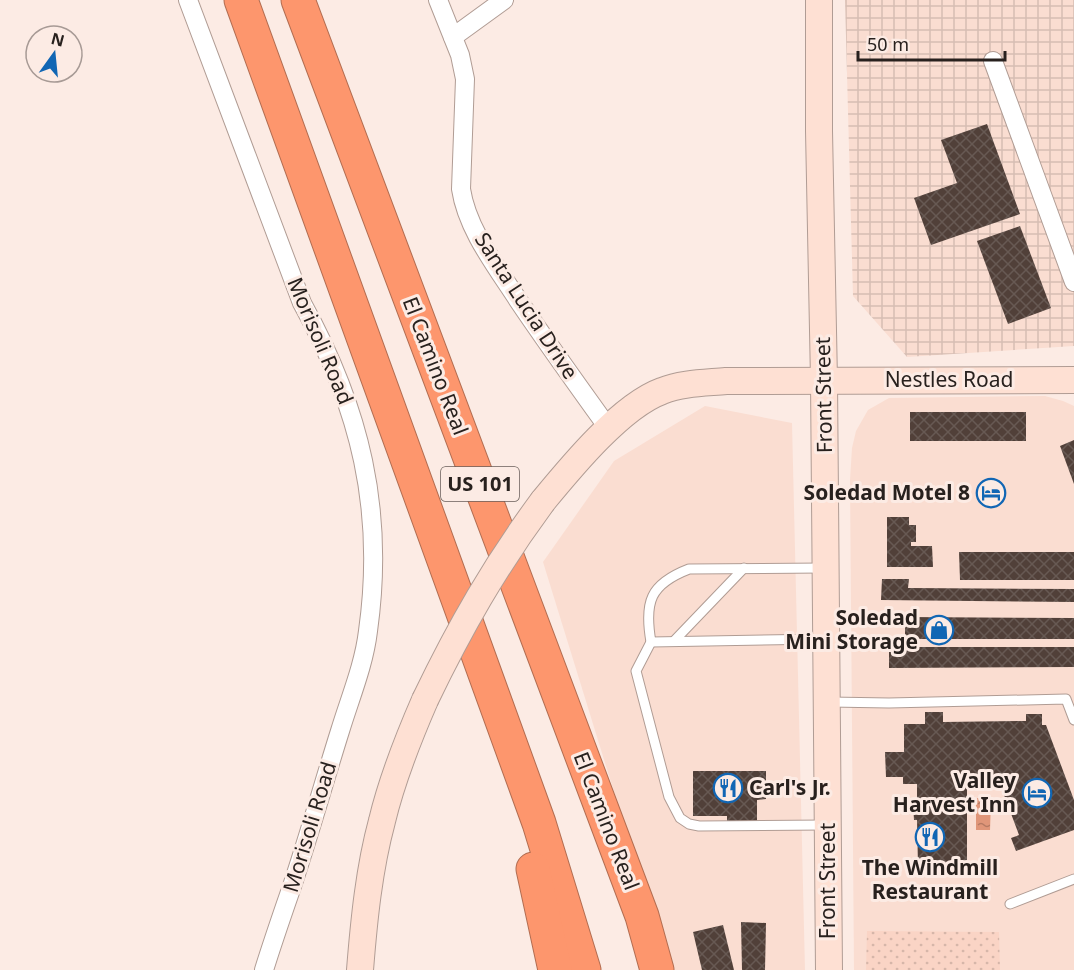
<svg xmlns="http://www.w3.org/2000/svg" width="1074" height="970" font-family="'Noto Sans',sans-serif">
	<defs>
		<pattern id="industrial-grid" width="8" height="8" patternUnits="userSpaceOnUse" patternTransform="scale(1.5)"><rect width="8" height="8" fill="#faddd1"/><path d="M0 4h8M4 0v8" fill="none" stroke="#d6bdb3"/></pattern>
		<pattern id="grass-dots" width="8" height="8" patternUnits="userSpaceOnUse" patternTransform="scale(1.5)"><rect width="8" height="8" fill="#fad4c5"/><path d="M2 2h.1M6 6h.1" fill="none" stroke="#d6b6a9" stroke-width="1.8" stroke-linecap="round"/></pattern>
		<pattern id="water-ripples" width="26" height="14" patternUnits="userSpaceOnUse" patternTransform="scale(1.5)"><rect width="26" height="14" fill="#e09679"/><path d="M2 4q2-2 4 0t4 0M15 11q2-2 4 0t4 0" fill="none" stroke="#b67a63"/></pattern>
		<pattern id="building-cross-hatch" width="8" height="8" patternUnits="userSpaceOnUse" patternTransform="scale(1.5)"><rect width="8" height="8" fill="#514039"/><path d="M0 0l8 8M0 8l8-8" fill="none" stroke="#675953"/></pattern>
	</defs>
	<rect width="100%" height="100%" fill="#fcebe4"/>
	<!-- built -->
	<g fill="#faddd1">
		<polygon points="1045,396 1063,401 1074,406 1074,970 854,970 850,480 852,448 856,431 868,410 889,398"/>
		<polygon points="705,406 792,423 805,970 669,970 543,562 614,461"/>
	</g>
	<!-- industrial -->
	<polygon fill="url(#industrial-grid)" points="845,0 1074,0 1074,346 907,357 853,296"/>
	<!-- grass -->
	<polygon fill="url(#grass-dots)" points="867,931 999,932 1000,970 866,970"/>
	<!-- water -->
	<polygon fill="url(#water-ripples)" points="976,798 991,799 990,830 976,830"/>
	<!-- building -->
	<g fill="url(#building-cross-hatch)">
		<polygon points="987,124 1020,214 931,245 914,198 957,183 941,140"/>
		<polygon points="1020,226 1051,308 1008,324 977,241"/>
		<rect x="910" y="412" width="116" height="29"/>
		<polygon points="1074,440 1074,484 1060,446"/>
		<polygon points="887,517 909,517 909,525 916,525 916,542 911,542 911,546 932,546 933,567 887,567"/>
		<polygon points="959,552 1074,552 1074,580 960,580"/>
		<polygon points="882,579 909,579 908,588 1074,589 1074,602 881,600"/>
		<polygon points="905,617 1074,618 1074,639 905,639"/>
		<polygon points="889,647 1074,647 1074,667 889,668"/>
		<polygon points="925,712 943,712 943,722 1026,721 1026,714 1042,714 1042,725 1046,725 1074,800 1074,830 1016,851 1011,838 1019,835 1001,787 967,787 967,866 918,866 917,820 914,820 913,805 917,805 917,784 903,784 903,777 886,777 885,752 904,752 904,724 925,724"/>
		<polygon points="693,771 766,771 766,799 757,800 757,822 727,823 727,816 693,816"/>
		<polygon points="741,922 766,923 765,970 742,970"/>
		<polygon points="723,925 734,970 702,970 693,932"/>
	</g>
	<g fill="none" stroke-linecap="round" stroke-linejoin="round">
		<!-- lane casing -->
		<g stroke="#b09c94" stroke-width="11">
			<g id="lane">
				<path d="M823,568L689,569C650,584 644,602 651,642L824,639"/>
				<polyline points="674,641 744,568"/>
				<polyline points="651,642 636,671 669,797 680,818 689,824 699,826 825,825"/>
				<polyline points="830,702 889,703 1066,699 1074,720"/>
				<polyline points="1010,904 1074,879"/>
			</g>
		</g>
		<!-- street casing -->
		<g stroke="#b09c94" stroke-width="20">
			<g id="street">
				<path d="M188,0L302,303C360,408 385,510 368,631C364,665 350,698 340,731C323,785 308,839 290,892C281,918 272,944 264,970"/>
				<path d="M438,0L460,55L465,79L461,189C467,229 496,266 518,300C547,343 578,386 609,429"/>
				<polyline points="453,37 504,0"/>
				<polyline points="993,61 1074,282"/>
			</g>
		</g>
		<!-- secondary casing -->
		<g stroke="#b09c94" stroke-width="28">
			<g id="secondary">
				<polyline points="819,0 819,131 824,380 829,970"/>
				<path d="M543,501C571,467 621,406 662,391C682,383 705,383 726,381L1074,380"/>
				<path d="M360,970C364,920 369,869 382,821C392,779 408,739 425,700"/>
			</g>
		</g>
		<!-- highway casing -->
		<g stroke="#b26d51" stroke-width="35">
			<g id="highway">
				<polyline points="241,0 539,823 584,970"/>
				<polyline points="298,0 642,916 657,970"/>
				<polyline points="533,869 555,970"/>
			</g>
		</g>
		<!-- lane -->
		<use href="#lane" stroke="#fff" stroke-width="9"/>
		<!-- street -->
		<use href="#street" stroke="#fff" stroke-width="18"/>
		<!-- secondary -->
		<use href="#secondary" stroke="#fee0d3" stroke-width="26"/>
		<!-- highway -->
		<use href="#highway" stroke="#fd966d" stroke-width="33"/>
		<!-- secondary-bridge casing -->
		<g stroke="#b09c94" stroke-width="28" stroke-linecap="butt">
			<path id="secondary-bridge" d="M425,700C460,627 495,566 543,501"/>
		</g>
		<!-- secondary-bridge -->
		<use href="#secondary-bridge" stroke="#fee0d3" stroke-width="26"/>
	</g>
	<!-- icons -->
	<defs>
		<g id="hotel-ring" transform="scale(1.5)"><circle r="9.5" fill="#fcebe4" stroke="#1166b4" stroke-width="1.5"/><path d="M-6-4.5h1.5V1H6V5H4.5V3h-9V5H-6ZM-4 0a1.8 1.8 0 1 1 3.6 0ZM.5 0V-2.5h3Q6-2.5 6 0Z" fill="#1166b4"/></g>
		<g id="shop-ring" transform="scale(1.5)"><circle r="9.5" fill="#fcebe4" stroke="#1166b4" stroke-width="1.5"/><path d="M-5-2.5h2.3a2.7 3.5 0 0 1 5.4 0H5L5.5 6h-11ZM-1.5-2.5h3a1.5 2.3 0 0 0-3 0Z" fill="#1166b4"/></g>
		<g id="restaurant-ring" transform="scale(1.5)"><circle r="9.5" fill="#fcebe4" stroke="#1166b4" stroke-width="1.5"/><path d="M-5-6h1v4h1v-4h1v4h1v-4h1v5L-1.5 .5V6h-2V.5L-5-1ZM5-6V6H3V1.5H1.5Q1.5-4 5-6Z" fill="#1166b4"/></g>
	</defs>
	<g fill-rule="evenodd">
		<use href="#hotel-ring" x="991" y="493"/>
		<use href="#shop-ring" x="939" y="630"/>
		<use href="#restaurant-ring" x="728" y="788"/>
		<use href="#hotel-ring" x="1037" y="793"/>
		<use href="#restaurant-ring" x="930" y="837"/>
	</g>
	<g text-anchor="middle" stroke-width="6" stroke-linejoin="round" paint-order="stroke">
		<!-- shield labels -->
		<rect fill="#fcebe4" stroke="#685e59" stroke-width="1.5" x="441" y="467" width="78" height="34" rx="4.5"/>
		<g font-size="20" font-weight="bold" fill="#28211e">
			<text x="480" y="491">US 101</text>
		</g>
		<!-- street labels -->
		<g font-size="21" fill="#28211e" stroke="#fcebe4">
			<text transform="translate(526 306) rotate(57)" y="7">Santa Lucia Drive</text>
			<text transform="translate(320 341) rotate(67)" y="7">Morisoli Road</text>
			<text transform="translate(435 366) rotate(69)" y="7">El Camino Real</text>
			<text x="949" y="387">Nestles Road</text>
			<text transform="translate(824 395) rotate(-91)" y="7">Front Street</text>
			<text transform="translate(606 821) rotate(69)" y="7">El Camino Real</text>
			<text transform="translate(310 827) rotate(-73)" y="7">Morisoli Road</text>
			<text transform="translate(828 881) rotate(-90)" y="7">Front Street</text>
		</g>
		<!-- poi labels -->
		<g font-size="21" font-weight="bold" fill="#28211e" stroke="#fcebe4" text-anchor="end">
			<text x="970" y="500">Soledad Motel 8</text>
			<text x="918" y="625">Soledad<tspan x="918" dy="24">Mini Storage</tspan></text>
			<text x="1016" y="788">Valley<tspan x="1016" dy="24">Harvest Inn</tspan></text>
			<text x="749" y="795" text-anchor="start">Carl's Jr.</text>
			<text x="930" y="875" text-anchor="middle">The Windmill<tspan x="930" dy="24">Restaurant</tspan></text>
		</g>
	</g>
	<!-- north arrow -->
	<g transform="translate(54 54) rotate(15)"><circle r="28" fill="#fcebe4" stroke="#a79a95" stroke-width="1.5"/>
	<path d="M0-4.5L10 22L0 15L-10 22Z" fill="#1166b4"/>
	<text y="-9" font-size="16" font-weight="bold" text-anchor="middle" fill="#28211e">N</text>
	</g>
	<!-- scale -->
	<path d="M858 51v9h147v-9" fill="none" stroke="#28211e" stroke-width="3"/>
	<text x="867" y="51" font-size="18" fill="#28211e" stroke="#fcebe4" stroke-width="4.5" paint-order="stroke">50 m</text>
</svg>
